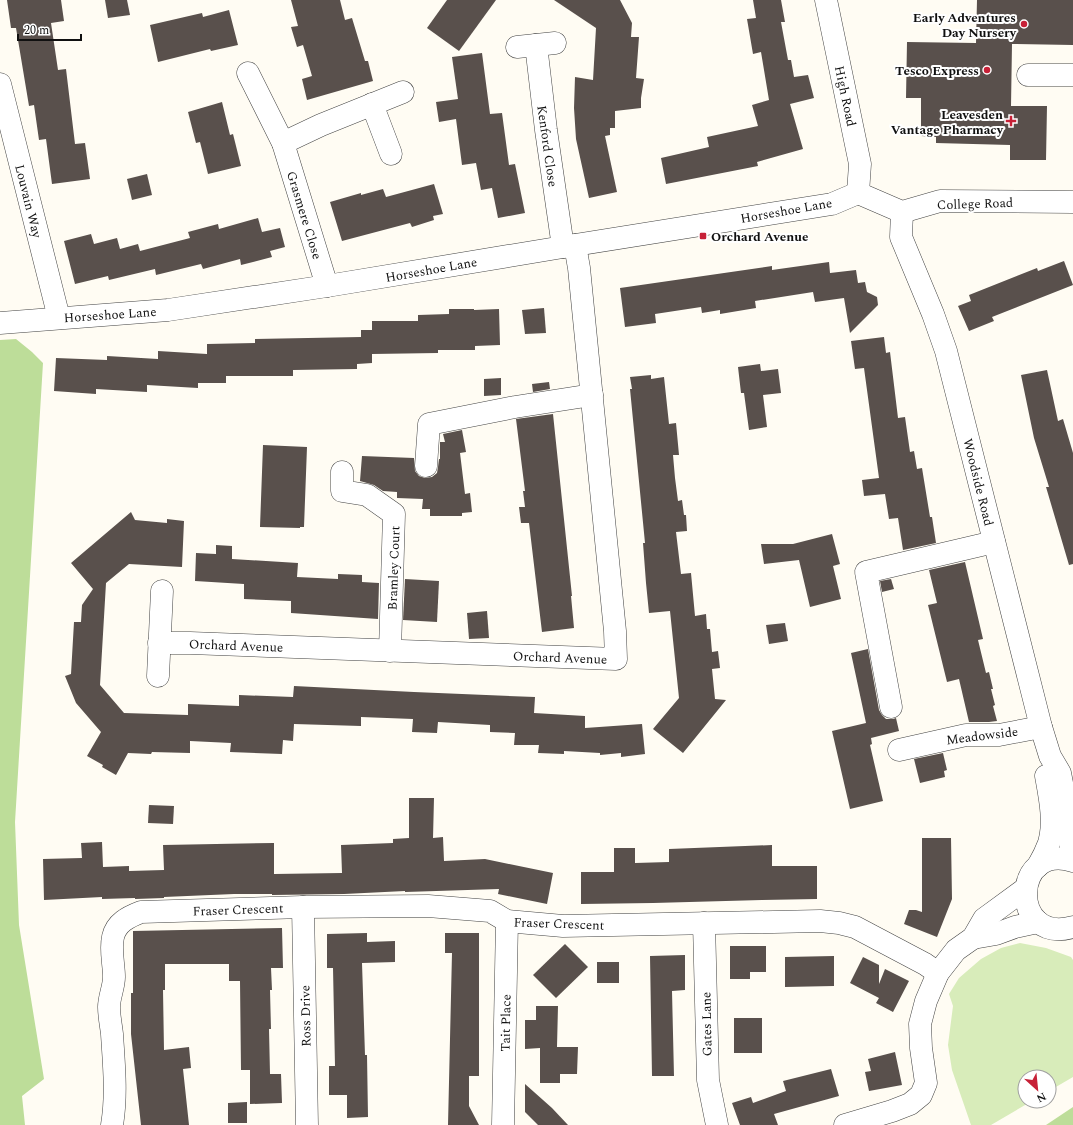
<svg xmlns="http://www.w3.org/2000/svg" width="1073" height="1125" font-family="Spectral,serif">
	<rect width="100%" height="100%" fill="#fffcf3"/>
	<!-- green -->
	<polygon fill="#d8ecba" points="1020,943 1046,948 1071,957 1073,960 1073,1077 1049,1091 1049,1077 1025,1077 1025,1101 1032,1101 991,1125 971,1125 952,1070 948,1045 953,1006 949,994 959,978 981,959 1001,948"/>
	<!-- forest -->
	<g fill="#bddd99">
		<polygon points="16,339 32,352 43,363 15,822 19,925 44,1079 22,1096 25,1125 0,1125 0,340"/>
		<polygon points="1073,1107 1073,1125 1046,1125"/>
	</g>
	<!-- building -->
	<g fill="#59504c">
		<polygon points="7,0 61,0 64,21 51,23 58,70 66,69 75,144 85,143 90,179 52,184 46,139 39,140 34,105 29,106 16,28 11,28"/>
		<polygon points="105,0 127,0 130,15 108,18"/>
		<polygon points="291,0 340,0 345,20 352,18 365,61 368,61 373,81 307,100 302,79 312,76 303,45 297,47 291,27 298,26"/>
		<polygon points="447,0 496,0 459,51 427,28"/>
		<polygon points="554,0 620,0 632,23 631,37 639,37 636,78 644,79 641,98 641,108 615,111 615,128 610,128 610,135 605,136 617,192 589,198 576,139 574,108 575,77 593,80 596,28"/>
		<polygon points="753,0 781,0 785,22 781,22 788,60 791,60 794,77 808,75 814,98 790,104 803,149 757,162 758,166 666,184 661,158 709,147 707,137 758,126 752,105 769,100 761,52 753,54 747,19 756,18"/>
		<polygon points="977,0 1073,0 1073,45 1012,44 1011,106 1047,106 1046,160 1010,160 1010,145 936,143 936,137 921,136 921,98 906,98 907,42 976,43"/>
		<polygon points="229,10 238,45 211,51 210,49 158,62 150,25 202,13 203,17"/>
		<polygon points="482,53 490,114 502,113 509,165 515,164 525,213 498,218 492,188 481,190 476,163 462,165 456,119 439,122 436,102 458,99 452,57"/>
		<polygon points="222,102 230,135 233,134 241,166 208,174 200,142 196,143 188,112"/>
		<polygon points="147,174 152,195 132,200 127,179"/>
		<polygon points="434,184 443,214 433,216 434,220 412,227 410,223 342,241 330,202 361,193 361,195 383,189 386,197"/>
		<polygon points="258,218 262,232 280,228 285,247 270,251 272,257 241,265 240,259 203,269 201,264 156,275 155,269 109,280 108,276 75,284 64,241 91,234 94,244 117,238 120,249 138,244 140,251 190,238 188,232 218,224 219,229"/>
		<polygon points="1064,261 1073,285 992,317 994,321 969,331 958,306 971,301 969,295 1037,268 1038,271"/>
		<polygon points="829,262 830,273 856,270 858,283 865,282 867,292 877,297 878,305 850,333 844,298 815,302 813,292 755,301 756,308 720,314 720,310 702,313 701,307 655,314 656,323 625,327 620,288 772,266 772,270"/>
		<polygon points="544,308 546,333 525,334 522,310"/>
		<polygon points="449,309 474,309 474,310 499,309 500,345 475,346 475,350 438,350 438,353 372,354 372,363 357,364 357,369 293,370 293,376 226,376 226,383 198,383 198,388 147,385 147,392 96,389 96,394 54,391 56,358 107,360 107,356 158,359 158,351 207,354 207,344 255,343 255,339 361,337 361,330 372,330 372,321 418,321 418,315 449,314"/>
		<polygon points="884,337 886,353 890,352 898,418 905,417 910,452 914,451 917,469 922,468 930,517 932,517 936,543 903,550 898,518 889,519 885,494 864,496 862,480 879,478 864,368 855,369 851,341"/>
		<polygon points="760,364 761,371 778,369 781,393 763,395 767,427 749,430 744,393 741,393 738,367"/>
		<polygon points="1047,370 1058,421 1063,419 1073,453 1073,564 1069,565 1046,487 1049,487 1034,438 1021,375"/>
		<polygon points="651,375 651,379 664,377 669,424 676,423 679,455 673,455 675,478 678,501 682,500 684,515 686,515 687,531 676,532 681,574 691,573 695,616 706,614 707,629 710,629 712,652 718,651 720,668 712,669 715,699 726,700 683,753 653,729 679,698 670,611 649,613 646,583 643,543 645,543 630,389 632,389 630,377"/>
		<polygon points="501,378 501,395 484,396 484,379"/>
		<polygon points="549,382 550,389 533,392 532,384"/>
		<polygon points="553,414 572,596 571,596 574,628 542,632 529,523 521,523 519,507 525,507 523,491 525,491 516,419"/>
		<polygon points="462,430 466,452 460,453 465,494 470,493 472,512 462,513 462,516 430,516 430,509 422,509 423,499 397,498 397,492 383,491 374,485 360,481 362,456 414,458 415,471 419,476 425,478 432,477 437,473 438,467 439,459 440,459 440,442 445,442 443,434"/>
		<polygon points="263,445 307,447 304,527 300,527 300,528 260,527"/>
		<polygon points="131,512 135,520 167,523 167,519 184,521 182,567 129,564 106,583 100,685 124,713 188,715 188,704 239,706 239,695 293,697 294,686 414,692 535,697 534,713 585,716 585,728 642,724 645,754 621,757 621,753 600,755 600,753 564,751 564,754 538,753 539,745 514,745 515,733 490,732 490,725 438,722 437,733 412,732 413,719 361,717 361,726 294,724 293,741 283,740 282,754 230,752 231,743 190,741 190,753 152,752 151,754 128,753 116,775 102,767 103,765 87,756 101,732 76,703 65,676 71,674 74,622 81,622 82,605 93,589 71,563"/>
		<polygon points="832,534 840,564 833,566 841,599 810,607 799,560 764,564 761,544 793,544"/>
		<polygon points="216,545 232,546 232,559 298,563 297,577 338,579 338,574 362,575 362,582 379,583 378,619 291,613 291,601 244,599 244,584 195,581 196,553 216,554"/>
		<polygon points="965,562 983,639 978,640 986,673 989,672 993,689 991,689 995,705 993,706 997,721 989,722 969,722 959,679 947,682 928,605 937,603 929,570"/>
		<polygon points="405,579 439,581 437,622 403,620"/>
		<polygon points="891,579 894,589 882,592 880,581"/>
		<polygon points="487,611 489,638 469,639 467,613"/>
		<polygon points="785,623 788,641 769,644 766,625"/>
		<polygon points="868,649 879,710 882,715 886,719 893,719 896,718 899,731 871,738 872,744 870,745 883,801 850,809 832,731 866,723 851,653"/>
		<polygon points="943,753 947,770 944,771 945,777 920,783 914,759"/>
		<polygon points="409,798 434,798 433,838 443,837 444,861 485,859 553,873 547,904 498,894 499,889 405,892 405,891 344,894 272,895 272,894 234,894 164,897 164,898 135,899 135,898 102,899 102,897 44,900 43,859 82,858 81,843 102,842 103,867 129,866 129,871 164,870 163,845 274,843 274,874 342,873 341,845 393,843 393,839 409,838"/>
		<polygon points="149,805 174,806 173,824 148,823"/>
		<polygon points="922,838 951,838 952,899 937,937 904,924 909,910 916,910 922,912"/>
		<polygon points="772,845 772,866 817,866 817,899 762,900 653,903 581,904 581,872 614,872 614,848 635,848 635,863 669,862 669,849"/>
		<polygon points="282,928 283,968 271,968 272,990 270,990 271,1029 269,1029 270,1074 281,1074 282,1103 250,1104 250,1070 241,1070 240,981 229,981 229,964 165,964 165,990 163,990 164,1050 189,1047 191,1068 183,1069 189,1125 141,1125 131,1034 131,993 133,993 133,931"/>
		<polygon points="367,933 367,942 395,941 395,962 362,963 365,1055 367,1055 368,1117 347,1118 347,1095 329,1095 329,1066 335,1066 333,968 327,968 327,934"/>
		<polygon points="445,933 479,933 479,1076 469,1076 469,1106 479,1125 448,1125 452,953 445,953"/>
		<polygon points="565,944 588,967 556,998 533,975"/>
		<polygon points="730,946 766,946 766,972 750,972 750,979 730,979"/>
		<polygon points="685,955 685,990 672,991 674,1076 652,1076 650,956"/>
		<polygon points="834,956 834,986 785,987 785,957"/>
		<polygon points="863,957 879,965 879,984 885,969 909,981 893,1012 876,1003 879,998 850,983"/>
		<rect x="597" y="962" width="22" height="21"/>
		<polygon points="536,1006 558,1006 557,1047 578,1047 577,1074 560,1074 560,1083 540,1083 540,1048 525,1049 525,1020 536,1020"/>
		<rect x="734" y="1018" width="28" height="35"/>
		<polygon points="895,1052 902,1085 869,1091 865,1072 871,1071 868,1059"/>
		<polygon points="831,1069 839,1096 774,1114 778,1125 740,1125 732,1103 751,1097 753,1103 786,1091 783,1081"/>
		<polygon points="525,1084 552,1108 568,1125 538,1125 525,1112"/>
		<polygon points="247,1102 247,1123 228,1123 228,1103"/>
	</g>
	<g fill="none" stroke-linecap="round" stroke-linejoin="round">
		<!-- minor casing -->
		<g stroke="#434343" stroke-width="23">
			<g id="minor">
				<polyline points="826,0 860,164 858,193"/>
				<polyline points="536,45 546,130 563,247"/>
				<polyline points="517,47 555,43"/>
				<polyline points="248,73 283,143 327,286"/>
				<polyline points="1028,75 1073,75"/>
				<polyline points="0,84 59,318"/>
				<polyline points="372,104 391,154"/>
				<polyline points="283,143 321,125 403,92"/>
				<polyline points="858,193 902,212 940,201 1073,202"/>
				<polyline points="902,212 901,237 933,314 946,351 1041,727 1050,756 1060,773 1068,814 1070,843 1073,852"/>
				<polyline points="0,323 168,310 327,286 575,245 832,204 858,193"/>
				<polyline points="426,466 429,424 515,407 592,395"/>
				<polyline points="342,472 342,491 367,495 394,514 390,651"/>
				<polyline points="159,643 190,643 616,659 615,631 579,268 575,245"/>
				<polyline points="158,676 162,591"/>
				<polyline points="891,707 866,572 994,542"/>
				<polyline points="899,750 966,735 999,735 1041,727"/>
				<path d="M1073,861C1012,841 1009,945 1073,927"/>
				<path d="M1038,866C1042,859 1046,851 1049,843C1055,822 1050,798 1046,776"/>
				<polyline points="303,907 307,1125"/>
				<polyline points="704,923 708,1080 717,1125"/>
				<polyline points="973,938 996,934 1015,927 1038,922"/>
				<path d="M112,1125C117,1095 114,1065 112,1034C111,1025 109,1016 109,1007C109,997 114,987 114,977C114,964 110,950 113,937C116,923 128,917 141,912L303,907L428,906L490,911L507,921L563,926L820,921L839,923L855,927L925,964L938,973"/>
				<polyline points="503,1125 507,921"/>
				<polyline points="845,1125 892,1111 910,1104 921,1095 926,1083 921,1048 920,1024 926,1001 938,973 956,950 973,938 984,919 1025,889"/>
			</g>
		</g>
		<!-- minor -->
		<use href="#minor" stroke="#fff" stroke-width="22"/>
	</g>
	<!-- markers -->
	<g fill="#c72137" stroke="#fff" stroke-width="1.5">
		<circle cx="1024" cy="24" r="4"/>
		<circle cx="987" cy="70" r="4"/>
		<path d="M1009 115h4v4h4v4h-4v4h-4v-4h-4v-4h4z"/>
		<rect x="699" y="232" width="8" height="8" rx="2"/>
	</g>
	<g text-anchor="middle" stroke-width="4" stroke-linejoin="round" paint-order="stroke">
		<!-- poi labels -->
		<g font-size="13" font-weight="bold" fill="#101010" stroke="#fff" text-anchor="end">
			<text x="1016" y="22">Early Adventures<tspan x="1016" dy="15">Day Nursery</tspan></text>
			<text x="979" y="75">Tesco Express</text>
			<text x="1003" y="119">Leavesden<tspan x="1003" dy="15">Vantage Pharmacy</tspan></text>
			<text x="711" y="241" text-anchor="start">Orchard Avenue</text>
		</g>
		<!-- street labels -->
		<g font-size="13" fill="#101010" stroke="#fff">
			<text transform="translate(846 96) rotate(78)" y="5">High Road</text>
			<text transform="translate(548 146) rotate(82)" y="5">Kenford Close</text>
			<text transform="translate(29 201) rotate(76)" y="5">Louvain Way</text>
			<text transform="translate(975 203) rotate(-2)" y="5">College Road</text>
			<text transform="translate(786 210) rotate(-10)" y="5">Horseshoe Lane</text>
			<text transform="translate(305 215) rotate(73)" y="5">Grasmere Close</text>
			<text transform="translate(431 269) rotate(-10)" y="5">Horseshoe Lane</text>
			<text transform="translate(110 314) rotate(-4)" y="5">Horseshoe Lane</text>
			<text transform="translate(979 482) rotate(76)" y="5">Woodside Road</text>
			<text transform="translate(393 568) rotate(-88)" y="5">Bramley Court</text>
			<text transform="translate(236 645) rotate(2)" y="5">Orchard Avenue</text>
			<text transform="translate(560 657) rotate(2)" y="5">Orchard Avenue</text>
			<text transform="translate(982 735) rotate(-7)" y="5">Meadowside</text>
			<text transform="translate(238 909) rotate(-2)" y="5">Fraser Crescent</text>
			<text transform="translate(559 923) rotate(2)" y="5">Fraser Crescent</text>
			<text transform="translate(305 1016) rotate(-91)" y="5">Ross Drive</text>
			<text transform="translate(505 1023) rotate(-89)" y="5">Tait Place</text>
			<text transform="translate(706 1024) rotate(-91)" y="5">Gates Lane</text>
		</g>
	</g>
	<!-- north arrow -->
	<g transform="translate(1037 1089) rotate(153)"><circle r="19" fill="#ffffff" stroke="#9f9f9f"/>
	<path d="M0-3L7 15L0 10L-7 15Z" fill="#c72137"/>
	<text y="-6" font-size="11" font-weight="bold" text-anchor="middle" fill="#101010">N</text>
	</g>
	<!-- scale -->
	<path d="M18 34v6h63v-6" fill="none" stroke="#101010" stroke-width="2"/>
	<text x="24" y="34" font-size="12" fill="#101010" stroke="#ffffff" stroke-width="3" paint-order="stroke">20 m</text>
</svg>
